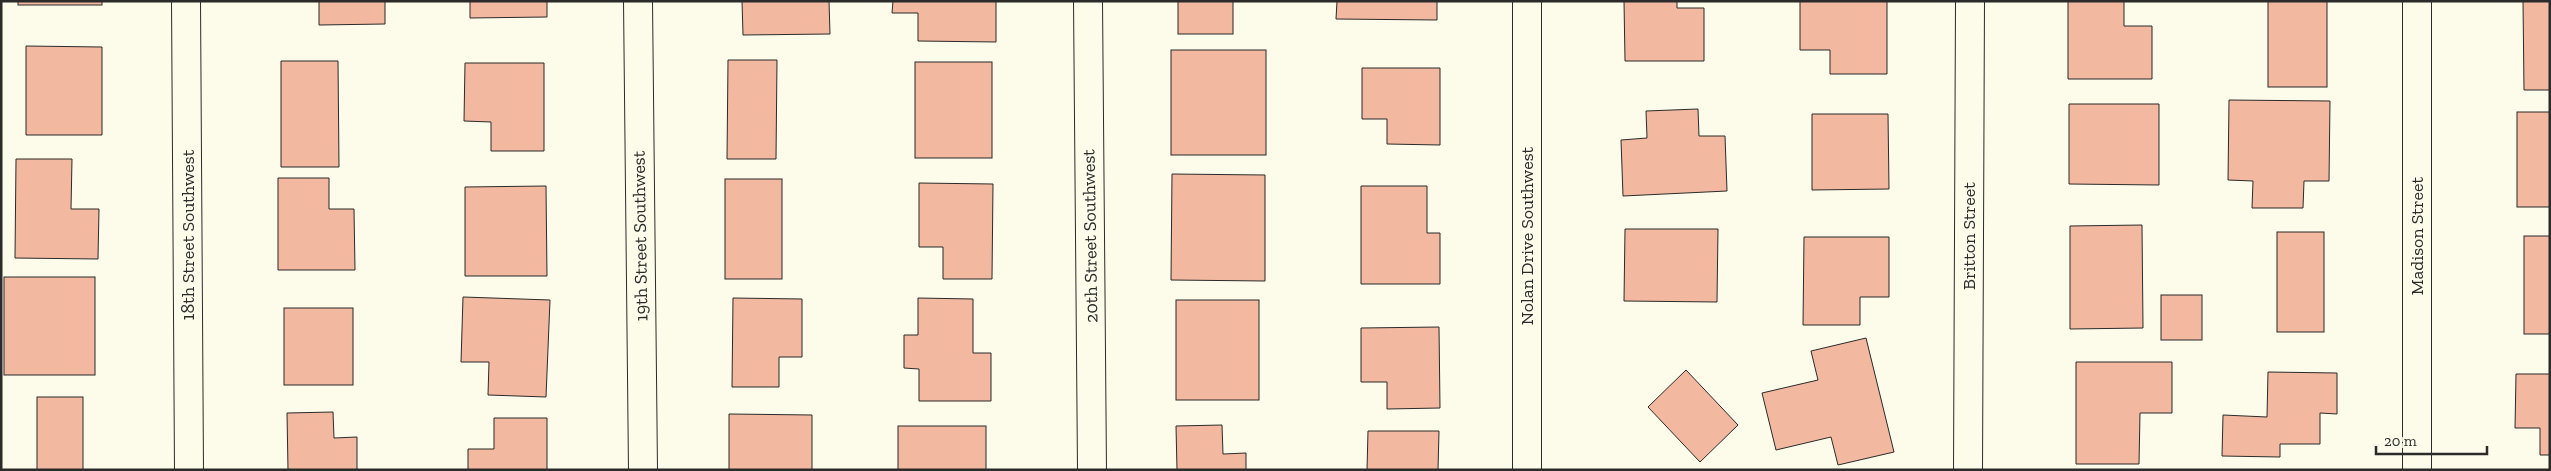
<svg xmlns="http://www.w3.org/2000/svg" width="2551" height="471" font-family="'Zilla Slab',serif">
	<rect width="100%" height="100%" fill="#fdfbea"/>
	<!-- building -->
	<g fill="#f2b8a0" stroke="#2b2b2b">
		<rect x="18" y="1" width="84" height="4"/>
		<polygon points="319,1 385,1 385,24 319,25"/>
		<polygon points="470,1 547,1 547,17 470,18"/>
		<polygon points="742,1 829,1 830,34 743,35"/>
		<polygon points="893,1 996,1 996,42 918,41 918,13 892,13"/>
		<rect x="1178" y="1" width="55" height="33"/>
		<polygon points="1337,1 1437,1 1437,20 1336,19"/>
		<polygon points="1624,1 1677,1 1677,8 1704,8 1704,61 1625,61"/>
		<polygon points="1800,1 1887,1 1887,74 1830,74 1830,50 1800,50"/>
		<polygon points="2068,1 2124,1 2124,26 2152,26 2152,79 2068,79"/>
		<rect x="2268" y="1" width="59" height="86"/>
		<polygon points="2523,1 2550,1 2550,90 2524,90"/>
		<polygon points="26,46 102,47 102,135 26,135"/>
		<rect x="1171" y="50" width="95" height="105"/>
		<polygon points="728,60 777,60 776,159 727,159"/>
		<polygon points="281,61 338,61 339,167 281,167"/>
		<rect x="915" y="62" width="77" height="96"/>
		<polygon points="465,63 544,63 544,151 491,151 491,122 464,121"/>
		<polygon points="1362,68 1440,68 1440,145 1387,144 1387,119 1362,119"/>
		<polygon points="2229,100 2330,101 2329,181 2304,181 2303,208 2252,208 2253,181 2228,180"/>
		<polygon points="2069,104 2159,104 2159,185 2069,184"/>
		<polygon points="1698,109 1699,136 1725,136 1727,191 1623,196 1621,140 1647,138 1646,111"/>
		<rect x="2517" y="112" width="33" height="95"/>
		<polygon points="1812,114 1888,114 1889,189 1812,190"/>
		<polygon points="16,159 72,159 71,209 99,209 98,259 15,258"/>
		<polygon points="1172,174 1265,175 1265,281 1171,280"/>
		<polygon points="278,178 329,178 329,209 354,209 355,270 278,270"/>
		<rect x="725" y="179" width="57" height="100"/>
		<polygon points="919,183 993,184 992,279 943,279 943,247 919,247"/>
		<polygon points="546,186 547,276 465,276 465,187"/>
		<polygon points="1361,186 1427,186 1427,233 1440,233 1440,284 1361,284"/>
		<polygon points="2142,225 2143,328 2070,329 2070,226"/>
		<polygon points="1625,229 1718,229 1717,302 1624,301"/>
		<rect x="2277" y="232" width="47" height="100"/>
		<rect x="2524" y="236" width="26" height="98"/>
		<polygon points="1804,237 1889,237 1889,297 1860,297 1860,325 1803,325"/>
		<rect x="4" y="277" width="91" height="98"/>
		<rect x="2161" y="295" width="41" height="45"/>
		<polygon points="463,297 550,300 546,397 488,395 489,362 461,362"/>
		<polygon points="733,298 802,299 802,357 779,357 779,387 732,387"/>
		<polygon points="918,298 973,299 973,353 991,353 991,401 919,401 919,369 904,368 904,335 918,335"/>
		<rect x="1176" y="300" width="83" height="100"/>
		<rect x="284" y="308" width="69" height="77"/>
		<polygon points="1439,327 1440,408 1387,409 1387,382 1361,382 1361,328"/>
		<polygon points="1866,338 1894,452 1838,465 1831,437 1776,450 1762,393 1818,380 1811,351"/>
		<polygon points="2076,362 2172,362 2172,413 2140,413 2139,464 2076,464"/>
		<polygon points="1686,370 1738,425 1700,462 1648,407"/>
		<polygon points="2268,372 2337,373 2337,414 2320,413 2320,444 2280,444 2280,457 2222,456 2223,415 2267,417"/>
		<polygon points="2516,374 2550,374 2550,455 2540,455 2540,428 2515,428"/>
		<rect x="37" y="397" width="46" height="73"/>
		<polygon points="333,412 334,438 357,437 357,470 288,470 287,413"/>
		<polygon points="729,414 812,415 812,470 729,470"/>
		<polygon points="494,418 547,418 547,470 468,470 468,449 494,449"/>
		<polygon points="1222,425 1223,454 1246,453 1246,470 1177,470 1176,426"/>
		<rect x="898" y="426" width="88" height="44"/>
		<polygon points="1368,431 1439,431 1438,470 1367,470"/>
	</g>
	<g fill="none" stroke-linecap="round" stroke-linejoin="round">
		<!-- minor casing -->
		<g stroke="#2b2b2b" stroke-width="30">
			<g id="minor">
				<polyline points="186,1 189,470"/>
				<polyline points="638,1 643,470"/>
				<polyline points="1088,1 1092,470"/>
				<polyline points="1527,1 1527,470"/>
				<polyline points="2417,1 2417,470"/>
				<polyline points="1968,470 1970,1"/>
			</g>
		</g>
		<!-- minor -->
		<use href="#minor" stroke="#fdfbea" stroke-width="28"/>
	</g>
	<g text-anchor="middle" stroke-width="4" stroke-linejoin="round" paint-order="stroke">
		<!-- street labels -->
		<g font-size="18" fill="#2b2b2b" stroke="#fdfbea">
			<text transform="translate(188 235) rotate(-90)" y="6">18th Street Southwest</text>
			<text transform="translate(640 236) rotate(-91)" y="6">19th Street Southwest</text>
			<text transform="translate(1090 236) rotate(-91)" y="6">20th Street Southwest</text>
			<text transform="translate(1527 236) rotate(-90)" y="6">Nolan Drive Southwest</text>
			<text transform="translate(1969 236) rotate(-90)" y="6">Britton Street</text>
			<text transform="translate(2417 236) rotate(-90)" y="6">Madison Street</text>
		</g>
	</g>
	<!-- border -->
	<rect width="2551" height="471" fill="none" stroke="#2b2b2b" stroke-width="5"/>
	<!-- scale -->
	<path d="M2376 446v8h111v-8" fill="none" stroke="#2b2b2b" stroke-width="2.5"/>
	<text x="2384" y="446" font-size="15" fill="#2b2b2b" stroke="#fdfbea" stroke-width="4" paint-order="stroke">20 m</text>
</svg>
